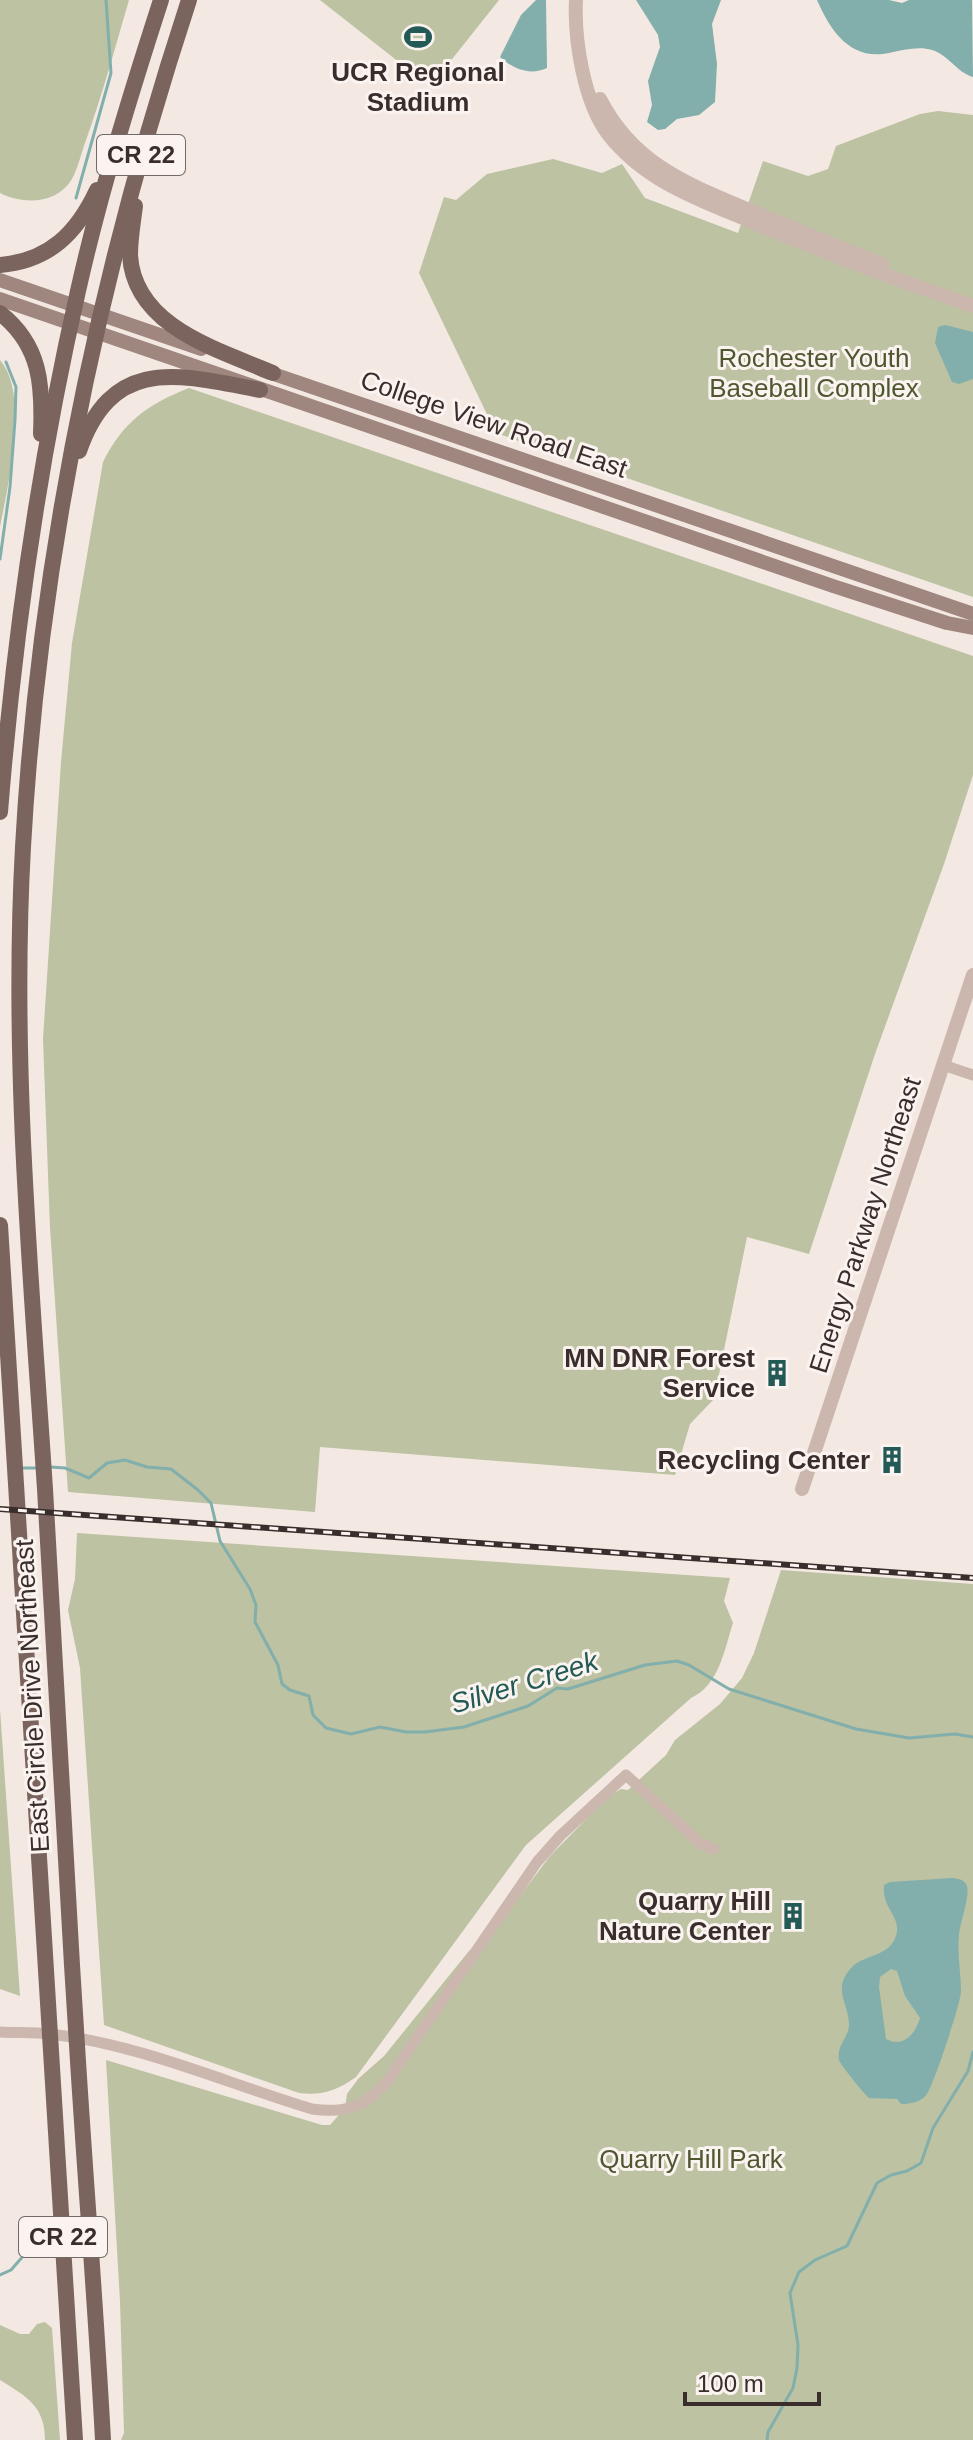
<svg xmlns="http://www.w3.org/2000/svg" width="973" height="2440" font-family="Arial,sans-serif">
	<rect width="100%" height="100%" fill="#f3e9e2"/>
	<!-- green -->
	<g fill="#bcc2a2">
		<path d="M0,0H129C115,48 102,96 85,143C81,154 78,168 72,179C57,204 24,205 0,193Z"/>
		<polygon points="320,0 499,0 441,73 423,81"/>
		<polygon points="938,111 973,115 973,597 496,433 419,273 444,197 456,200 487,174 553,159 602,173 622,164 645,198 738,233 763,161 808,176 828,169 836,146 920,114"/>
		<path d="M0,360C30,395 8,484 0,527Z"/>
		<path d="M189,388L973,656V775L944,864L875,1054L809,1254L747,1237L714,1399L690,1424L675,1475L320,1447L315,1512L68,1492L50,1228L43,1039L61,762L72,643L103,462C123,422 148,404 189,388Z"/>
		<path d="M77,1533L730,1578L724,1601L733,1623C724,1651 719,1685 691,1698L526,1845L356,2077C338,2090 322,2096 299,2093L104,2025L80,1668L68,1610L75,1579Z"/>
		<polygon points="781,1570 973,1584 973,2440 121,2440 124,2433 120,2301 106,2060 322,2125 330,2125 345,2108 347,2094 358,2079 384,2056 469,1951 492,1933 550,1856 609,1796 621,1789 628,1790 666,1755 675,1740 720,1704 742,1678 754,1653"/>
		<polygon points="0,1709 20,1996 0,1989"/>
		<path d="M45,2322L52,2328L60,2440H45C45,2406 27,2397 0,2380V2325L20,2334H29L37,2324Z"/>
	</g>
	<!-- water -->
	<g fill="#82afab" fill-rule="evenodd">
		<path d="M536,0H546L547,68C530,76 513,69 500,57L521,15Z"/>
		<polygon points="636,0 721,0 712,24 717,64 715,102 699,115 677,119 665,129 658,130 647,122 652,105 648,81 660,47 658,35"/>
		<path d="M817,0H889L902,3L909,0H972L973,77C956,72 949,55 932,50C919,46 903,50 889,53C851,61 831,32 817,0Z"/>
		<polygon points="945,325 973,332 973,379 959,384 952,382 935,343 938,327"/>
		<path d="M952,1878C959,1879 964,1879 967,1886C970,1896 960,1923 959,1935C957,1954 961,1973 961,1991C961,2003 935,2080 928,2092C923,2102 911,2104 901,2104L897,2099L869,2098C864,2094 840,2064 839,2060C836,2046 849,2037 849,2025C849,2003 831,1989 852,1967C865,1954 889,1957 896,1936C902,1916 882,1910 884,1885L890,1882ZM891,1969L897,1971L905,1996L920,2018C915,2034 904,2048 886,2039L879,1987L880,1977Z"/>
	</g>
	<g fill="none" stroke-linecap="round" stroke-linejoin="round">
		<!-- stream -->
		<g stroke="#82afab" stroke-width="3">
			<polyline points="76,198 111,73 106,0"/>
			<polyline points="0,559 10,487 15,420 16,387 6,362"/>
			<polyline points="51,1467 65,1468 89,1478 107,1463 125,1460 147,1467 171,1469 198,1490 211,1503 220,1541 250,1589 256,1605 255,1622 278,1665 282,1684 290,1690 309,1696 313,1715 326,1728 351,1734 380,1727 406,1732 425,1732 464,1727 528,1706 557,1688 568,1689 645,1665 677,1661 689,1665 729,1689 856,1729 909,1738 955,1734 973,1737"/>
			<polyline points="19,1468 40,1468"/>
			<polyline points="0,2275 11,2270 31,2247"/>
			<polyline points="767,2440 768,2432 793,2388 797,2368 798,2345 790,2293 799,2272 815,2260 847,2246 877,2183 891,2175 907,2171 921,2163 933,2128 968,2071 973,2052"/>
		</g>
		<!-- minor -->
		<g stroke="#cbb7ae" stroke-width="11">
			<polyline points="943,1065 973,1075"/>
			<path d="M0,2032C16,2033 33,2032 50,2034C139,2044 226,2083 312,2109C346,2114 367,2106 388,2080L537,1862L560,1836L626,1775L701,1844L714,1849"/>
		</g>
		<!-- tertiary -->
		<g stroke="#cbb7ae" stroke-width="14">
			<path d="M576,0C574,40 584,102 608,134C646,183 703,201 757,224C828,254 900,281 973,306"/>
			<path d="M600,99C635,167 691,185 756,213C798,230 840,248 882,264"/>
			<polyline points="802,1489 973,975"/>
		</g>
		<!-- secondary -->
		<g stroke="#9f867f" stroke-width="14">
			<polyline points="0,280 201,349"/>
			<polyline points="0,299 833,586 947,623 973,628"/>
			<polyline points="262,370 973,614"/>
		</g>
		<!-- primary -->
		<g stroke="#7b645e" stroke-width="16">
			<path d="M135,206C133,222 130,238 130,255C134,327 219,350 273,373"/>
			<path d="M0,265C49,261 77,233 97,190"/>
			<path d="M0,313C41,345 43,386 41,434"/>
			<path d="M79,451C113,354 180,375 260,390"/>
			<path d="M0,812C14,637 39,462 78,291C100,193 130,96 161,0"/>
			<polyline points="0,1225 75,2440"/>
			<path d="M103,2440C96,2308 85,2177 77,2045C65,1860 56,1675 45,1489C31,1275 11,1062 23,847C39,558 99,274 189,0"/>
		</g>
		<!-- rail casing -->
		<g stroke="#3a2e2c" stroke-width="6">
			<polyline id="rail" points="0,1509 973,1578"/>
		</g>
		<!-- rail -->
		<use href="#rail" stroke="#faf3ef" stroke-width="3" stroke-dasharray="9" stroke-linecap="butt"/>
	</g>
	<!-- icons -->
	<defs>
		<g id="stadium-bare" transform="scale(2.16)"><path d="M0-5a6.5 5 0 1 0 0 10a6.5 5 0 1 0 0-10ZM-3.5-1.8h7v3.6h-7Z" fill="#235a56" stroke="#faf3ef" stroke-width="2.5" paint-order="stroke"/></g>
		<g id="building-bare" transform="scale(2.16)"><path d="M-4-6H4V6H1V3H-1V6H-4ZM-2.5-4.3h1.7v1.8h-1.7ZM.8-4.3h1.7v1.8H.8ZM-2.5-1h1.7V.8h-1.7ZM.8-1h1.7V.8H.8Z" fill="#235a56" stroke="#faf3ef" stroke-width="2.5" paint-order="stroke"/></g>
	</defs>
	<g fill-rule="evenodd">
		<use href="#stadium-bare" x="418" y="37"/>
		<use href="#building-bare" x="777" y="1373"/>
		<use href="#building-bare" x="892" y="1460"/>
		<use href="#building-bare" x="793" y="1916"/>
	</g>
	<g text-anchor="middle" stroke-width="6" stroke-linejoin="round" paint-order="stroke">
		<!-- shield labels -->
		<g fill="#faf3ef" stroke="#746966" stroke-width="2">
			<rect x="97" y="135" width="88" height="40" rx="6"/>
			<rect x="19" y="2217" width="88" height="40" rx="6"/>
		</g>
		<g font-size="24" font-weight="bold" fill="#3a2e2c">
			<text x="141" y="163">CR 22</text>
			<text x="63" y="2245">CR 22</text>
		</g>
		<!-- poi labels -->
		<g font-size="26" font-weight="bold" fill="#3a2e2c" stroke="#faf3ef" text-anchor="end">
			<text x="418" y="81" text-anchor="middle">UCR Regional<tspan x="418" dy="30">Stadium</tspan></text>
			<text x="755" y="1367">MN DNR Forest<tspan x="755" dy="30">Service</tspan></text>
			<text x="870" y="1469">Recycling Center</text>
			<text x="771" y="1910">Quarry Hill<tspan x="771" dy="30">Nature Center</tspan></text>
		</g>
		<!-- park labels -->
		<g font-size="26" fill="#4f5730" stroke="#faf3ef">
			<text x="814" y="367">Rochester Youth<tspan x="814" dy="30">Baseball Complex</tspan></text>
			<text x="691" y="2168">Quarry Hill Park</text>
		</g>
		<!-- street labels -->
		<g font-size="26" fill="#3a2e2c" stroke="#faf3ef">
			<text transform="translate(494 424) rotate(19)" y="9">College View Road East</text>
			<text transform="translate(865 1225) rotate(-72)" y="9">Energy Parkway Northeast</text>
			<text transform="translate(32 1696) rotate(-93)" y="9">East Circle Drive Northeast</text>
		</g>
		<!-- water labels -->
		<g font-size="28" font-style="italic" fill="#235a56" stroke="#faf3ef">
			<text transform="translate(524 1682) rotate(-17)" y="10">Silver Creek</text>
		</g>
	</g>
	<!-- scale -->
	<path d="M685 2392v12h134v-12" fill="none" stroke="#3a2e2c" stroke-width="4"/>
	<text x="697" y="2392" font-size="24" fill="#3a2e2c" stroke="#faf3ef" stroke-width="6" paint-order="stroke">100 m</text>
</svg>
